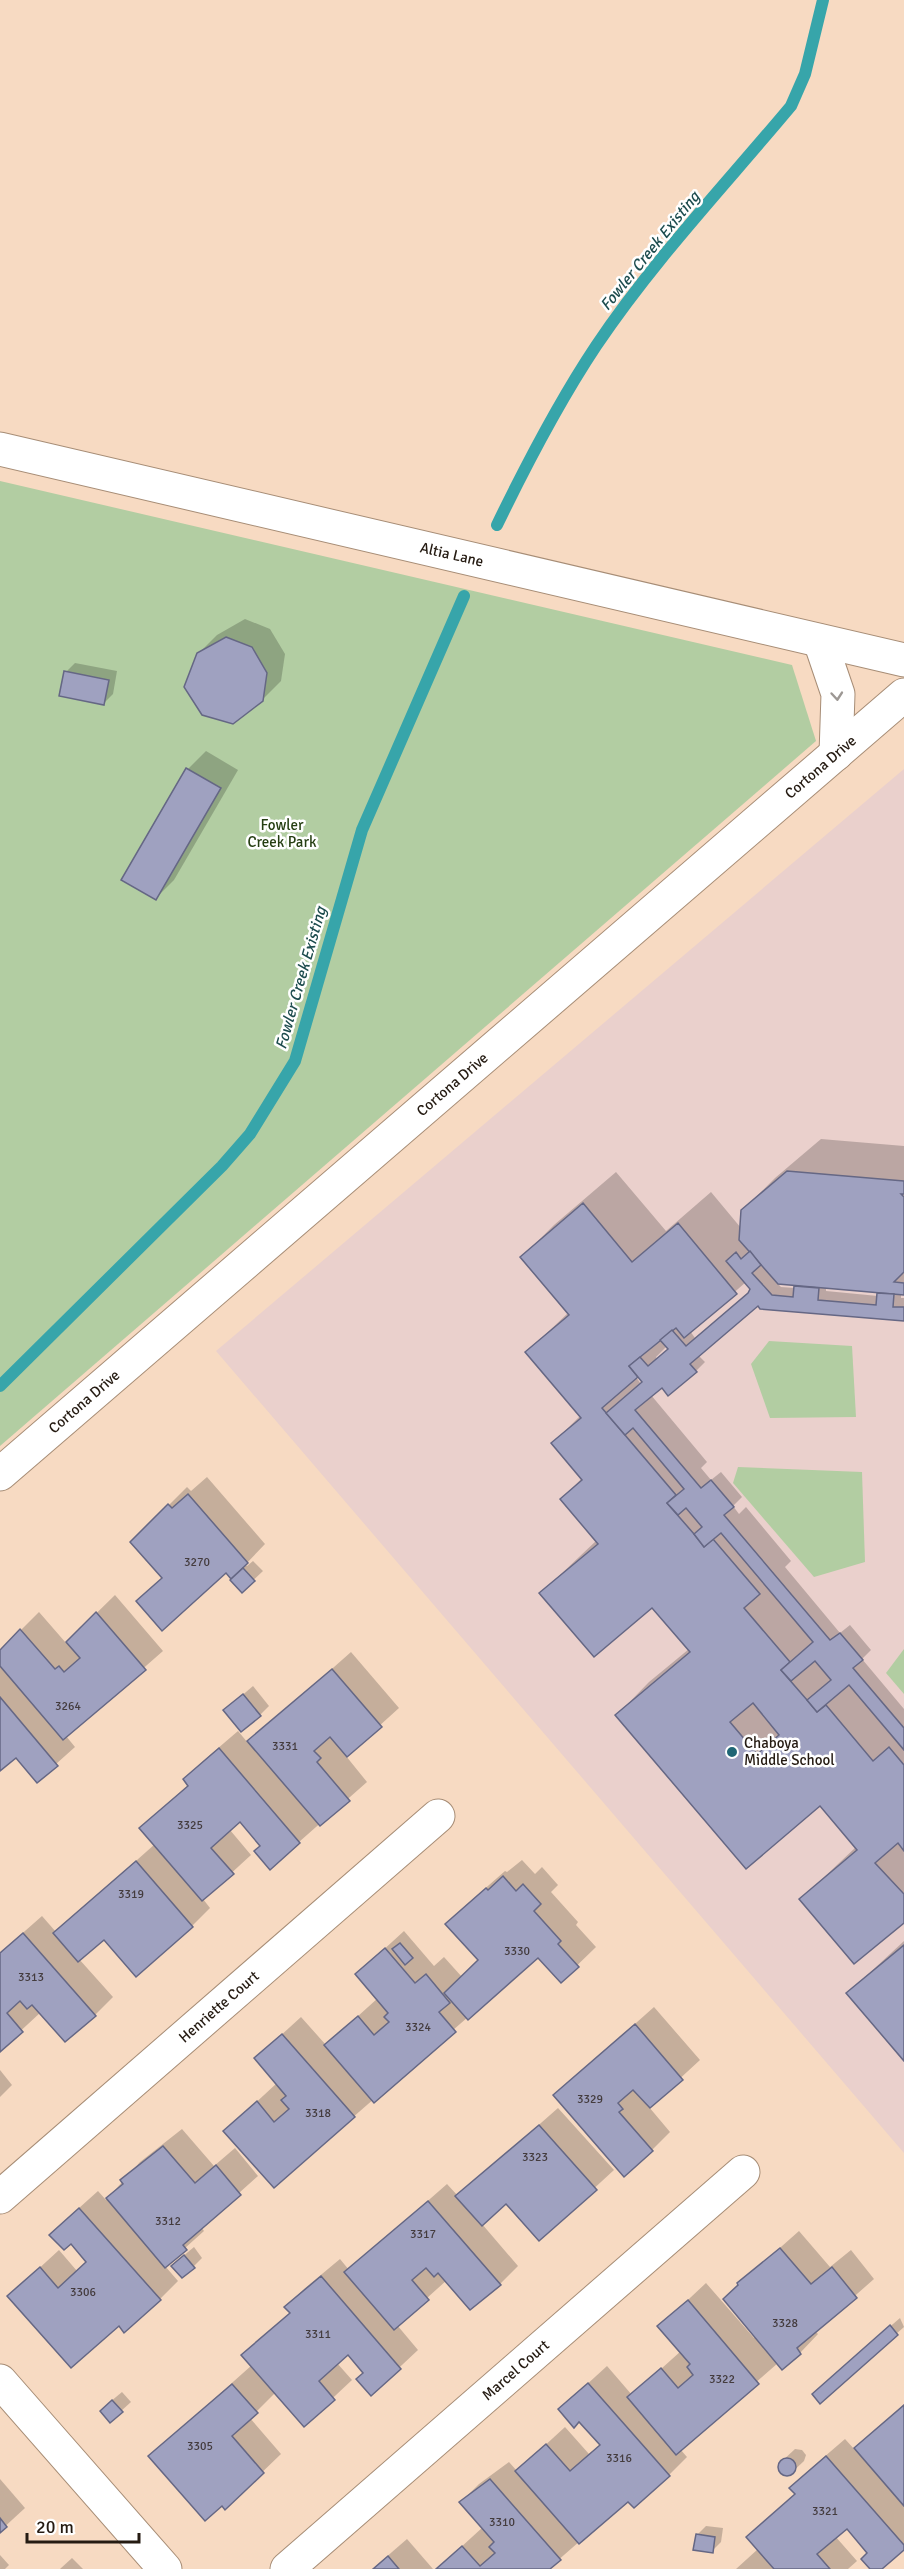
<svg xmlns="http://www.w3.org/2000/svg" width="904" height="2569" font-family="Signika,sans-serif">
	<style>
		.education { fill: #ead0cc }
		.green { fill: #b2cda2 }
		.shadow { fill: #0003; fill-rule: evenodd }
		.lines { fill: none; stroke-linecap: round; stroke-linejoin: round }
		.stream { stroke: #37a5aa; stroke-width: 12 }
		.building { fill: #9fa1c0; stroke: #656784; stroke-width: 1.5; fill-rule: evenodd }
		.minor-casing { stroke: #a78d76; stroke-width: 35 }
		.tertiary-casing { stroke: #a78d76; stroke-width: 35 }
		.minor { stroke: #fff; stroke-width: 33 }
		.tertiary { stroke: #fff; stroke-width: 33 }
		.oneway { stroke: #9d9894 }
		.poi-dot { fill: #1f6675; stroke: #fff; stroke-width: 2 }
		.labels { text-anchor: middle; dominant-baseline: central; stroke-width: 5; stroke-linejoin: round; paint-order: stroke }
		.number-label { font-size: 12px; fill: #443c3e }
		.street-label { font-size: 15px; fill: #251b12; stroke: #fff }
		.park-label { font-size: 15px; fill: #253e12; stroke: #fff }
		.poi-label { font-size: 15px; fill: #251b12; stroke: #fff; text-anchor: start }
		.water-label { font-size: 16px; font-style: italic; fill: #1d4c4e; stroke: #fff }
	</style>
	<rect width="100%" height="100%" fill="#f7dac2"/>
	<path class="education" d="M904 769V2153L216 1351Z"/>
	<g class="green">
		<path d="M0 481 792 665 816 741 0 1446Z"/>
		<path d="M769 1341 852 1346 856 1417 770 1418 751 1364Z"/>
		<path d="M738 1467 862 1472 865 1562 814 1577 733 1483Z"/>
		<path d="M904 1649V1694L886 1673Z"/>
	</g>
	<g class="shadow">
		<path d="M245 619 270 629 285 654 281 681 262 700 198 654 217 635Z"/>
		<path d="M75 663 117 671 113 694 104 703 66 672Z"/>
		<path d="M206 751 238 770 174 880 156 898 123 879 188 769Z"/>
		<path d="M821 1139 904 1146V1294H901V1298H904V1319L758 1304 698 1355 705 1362 696 1371 662 1386 651 1395 707 1462 701 1468 711 1480 721 1472 742 1497 733 1506 739 1514 746 1507 791 1561 785 1567 840 1633 850 1625 871 1650 862 1659 904 1709V1921L801 1899 856 1847 820 1804 617 1715 649 1682 689 1649 652 1606 541 1593 597 1540 562 1499 582 1478 553 1443 581 1415 527 1352 569 1312 522 1257 554 1225 616 1172 666 1231 711 1192 741 1228 742 1211 775 1178ZM746 1282 752 1289 750 1291 695 1338 690 1331ZM777 1283 798 1285 795 1288 781 1287ZM826 1287 878 1292V1296L826 1291ZM667 1346 669 1349 657 1359 656 1357ZM638 1375 644 1381 641 1384 636 1377Z"/>
		<path d="M207 1477 265 1544 245 1565 247 1566 253 1561 263 1571 242 1591 239 1570 163 1577 132 1542 187 1487 191 1491Z"/>
		<path d="M115 1595 163 1651 66 1736 75 1747 37 1781 16 1756 0 1769V1651L39 1612 66 1643Z"/>
		<path d="M351 1652 399 1708 346 1756 367 1782 299 1842 262 1845 240 1820 230 1830 251 1855 203 1899 210 1908 192 1926 136 1975 104 1938 79 1959 113 1997 95 2015 41 2012 0 2050V1953L42 1916 56 1932 155 1844 141 1828 189 1784 185 1779 203 1761 238 1731 248 1743Z"/>
		<path d="M253 1686 269 1706 260 1715 225 1710Z"/>
		<path d="M522 1860 535 1874 542 1867 558 1885 551 1892 578 1922 576 1925 596 1947 561 1981 538 1956 274 2186 225 2131 277 2083 256 2058 301 2017 326 2045 378 1998 357 1974 404 1931 434 1966 444 1957 462 1977 480 1960 465 1906 505 1871 507 1872Z"/>
		<path d="M904 1941V2059L848 1993Z"/>
		<path d="M654 2007 700 2060 649 2107 670 2132 652 2150 555 2095Z"/>
		<path d="M0 2070 12 2085 0 2097Z"/>
		<path d="M558 2108 614 2170 539 2239 506 2202 482 2224 518 2266 500 2284 447 2280 397 2325 418 2350 371 2394 365 2373 348 2353 337 2363 352 2380 304 2425 276 2392 250 2418 281 2454 225 2508 150 2456 252 2365 244 2355 291 2312 286 2307 304 2289 340 2259 349 2270 447 2184 458 2196Z"/>
		<path d="M182 2129 214 2166 235 2148 258 2176 201 2227 204 2231 165 2266 178 2281 160 2299 125 2331 119 2324 9 2296 59 2250 77 2271 87 2261 69 2217 98 2191 106 2200 140 2162Z"/>
		<path d="M799 2231 830 2267 851 2250 874 2279 815 2331 818 2334 800 2353 778 2363 680 2449 687 2457 669 2475 628 2499 548 2569H437L483 2527 461 2502 479 2484 509 2462 517 2471 565 2427 589 2454 601 2444 580 2420 560 2409 607 2366 632 2395 681 2351 660 2326 706 2283 754 2338 756 2336 739 2284Z"/>
		<path d="M194 2247 202 2258 194 2266 182 2257Z"/>
		<path d="M900 2318 904 2327 820 2401 822 2385Z"/>
		<path d="M122 2392 131 2402 110 2421V2402Z"/>
		<path d="M904 2404V2548L879 2569H872L869 2553 847 2527 835 2536 857 2561 848 2569H736L758 2549 748 2537 796 2493 791 2488 809 2470 845 2439 855 2450Z"/>
		<path d="M795 2449 802 2450 806 2455 804 2461 789 2475 783 2474 780 2463Z"/>
		<path d="M0 2479 25 2508 0 2531Z"/>
		<path d="M706 2526 723 2528 721 2542 712 2551 697 2535Z"/>
		<path d="M407 2539 433 2569H373L377 2565Z"/>
		<path d="M0 2555 9 2565 5 2569H0Z"/>
		<path d="M72 2558 83 2569H60Z"/>
	</g>
	<g class="lines">
		<g class="stream">
			<path d="M497 525C527 463 558 403 596 346 653 261 725 185 791 106L805 74 823 0"/>
			<path d="M0 1386 222 1166 250 1134 295 1061 362 830 464 596"/>
		</g>
	</g>
	<g class="building">
		<path d="M226 637 252 647 267 673 263 701 233 724 202 715 184 687 197 653Z"/>
		<path d="M64 671 109 680 104 705 59 696Z"/>
		<path d="M186 768 221 788 156 900 121 880Z"/>
		<path d="M787 1171 904 1181V1194H901L904 1197V1272L894 1282 904 1283V1295L778 1284 739 1240 741 1210Z"/>
		<path d="M583 1203 632 1262 678 1223 737 1294 684 1338 676 1328 629 1366 638 1377 602 1408 676 1495 667 1503 694 1534 704 1547 713 1539 760 1594 744 1608 790 1662 781 1670 807 1700 817 1712 826 1705 873 1761 889 1747 904 1765V1851L898 1843 875 1863 904 1894V1923L854 1964 799 1899 857 1850 820 1806 746 1869 615 1715 690 1652 652 1608 594 1657 539 1593 598 1544 560 1499 582 1480 551 1443 581 1418 525 1352 569 1315 520 1257ZM753 1703 779 1735 757 1754 730 1722Z"/>
		<path d="M750 1251 761 1265 752 1273 772 1295 793 1297 794 1286 819 1288 818 1300 876 1305 877 1293 894 1294 893 1307H904V1321L760 1309 758 1306 690 1364 697 1372 668 1396 662 1388 635 1410 701 1488 711 1480 734 1507 724 1515 830 1640 840 1633 863 1660 853 1668 904 1728V1750L849 1685 817 1712 807 1700 831 1680 815 1661 791 1681 781 1670 813 1642 721 1533 704 1547 694 1534 702 1527 686 1508 678 1515 667 1503 684 1489 633 1428 625 1435 606 1413 642 1382 629 1366 640 1357 648 1366 668 1349 660 1340 672 1330 686 1346 748 1293 750 1289 726 1261 736 1252 741 1259Z"/>
		<path d="M188 1494 248 1563 231 1579 226 1573 162 1631 136 1601 162 1578 130 1542 168 1504 172 1508Z"/>
		<path d="M243 1568 255 1581 242 1593 230 1580Z"/>
		<path d="M96 1612 146 1670 63 1740 0 1666V1650L20 1629 55 1669 59 1666 64 1672 80 1658 66 1642Z"/>
		<path d="M332 1669 382 1727 347 1757 330 1737 314 1751 321 1758 317 1762 350 1801 320 1826 247 1741Z"/>
		<path d="M243 1694 261 1716 241 1732 223 1710Z"/>
		<path d="M0 1697 58 1766 37 1783 16 1758 0 1771Z"/>
		<path d="M219 1748 300 1843 270 1870 254 1851 260 1846 240 1822 211 1848 234 1874 202 1901 139 1828 188 1786 183 1779Z"/>
		<path d="M136 1861 193 1927 136 1977 104 1940 78 1962 53 1933Z"/>
		<path d="M503 1876 516 1891 523 1884 541 1904 534 1911 561 1941 558 1944 579 1967 561 1983 538 1958 468 2020 444 1993 478 1960 445 1924 486 1888 488 1890Z"/>
		<path d="M23 1933 96 2016 65 2042 32 2005 27 2009 20 2001 7 2013 23 2032 0 2052V1953Z"/>
		<path d="M400 1943 413 1958 405 1965 392 1949Z"/>
		<path d="M904 1945V2061L846 1993Z"/>
		<path d="M385 1948 415 1983 426 1974 450 2003 439 2012 456 2032 374 2103 324 2045 358 2016 374 2035 389 2022 384 2017 388 2013 355 1974Z"/>
		<path d="M635 2024 683 2080 650 2108 633 2090 618 2103 623 2109 619 2112 653 2151 624 2177 553 2095Z"/>
		<path d="M282 2034 355 2117 274 2188 223 2131 257 2101 274 2122 289 2109 281 2100 286 2096 254 2058Z"/>
		<path d="M539 2125 597 2190 539 2241 506 2204 482 2226 455 2196Z"/>
		<path d="M163 2146 195 2183 216 2165 241 2195 183 2245 187 2250 165 2268 106 2198 123 2184 120 2180Z"/>
		<path d="M428 2201 501 2285 470 2310 438 2273 434 2277 426 2268 412 2280 429 2300 394 2330 344 2272Z"/>
		<path d="M79 2208 161 2300 124 2333 119 2326 71 2368 7 2296 40 2267 58 2288 86 2262 71 2244 64 2250 49 2235Z"/>
		<path d="M780 2248 811 2284 832 2267 857 2298 797 2348 801 2354 782 2370 723 2299 738 2285 737 2283Z"/>
		<path d="M184 2255 195 2268 182 2278 171 2266Z"/>
		<path d="M321 2276 401 2369 371 2396 356 2379 363 2373 348 2355 319 2381 335 2400 304 2427 241 2355 290 2313 284 2307Z"/>
		<path d="M688 2300 759 2384 676 2455 627 2397 661 2368 678 2388 693 2375 687 2367 690 2364 657 2326Z"/>
		<path d="M890 2325 898 2335 820 2404 812 2394Z"/>
		<path d="M588 2383 670 2476 634 2508 628 2502 579 2544 515 2471 546 2444 570 2471 600 2445 579 2422 574 2428 558 2409Z"/>
		<path d="M232 2384 258 2413 232 2436 264 2473 225 2510 222 2506 205 2521 148 2456Z"/>
		<path d="M112 2400 123 2412 110 2423 100 2411Z"/>
		<path d="M904 2405V2506L854 2448Z"/>
		<path d="M826 2456 904 2545V2550L882 2569H870L861 2559 867 2553 847 2529 817 2554 830 2569H774L746 2537 795 2494 789 2488Z"/>
		<circle cx="787" cy="2467" r="9"/>
		<path d="M490 2479 561 2560 550 2569H436L462 2546 480 2566 495 2553 489 2547 494 2542 459 2502Z"/>
		<path d="M0 2518 7 2527 0 2533Z"/>
		<path d="M696 2534 715 2537 713 2553 693 2550Z"/>
		<path d="M388 2556 399 2569H373Z"/>
	</g>
	<g class="lines">
		<g class="minor-casing">
			<g id="minor">
				<path id="s1" d="M0 1474 904 695"/>
				<path id="s2" d="M0 2197 438 1816"/>
				<path d="M0 2381 165 2569"/>
				<path id="s3" d="M287 2569 743 2172"/>
			</g>
		</g>
		<g class="tertiary-casing">
			<g id="tertiary">
				<path id="s4" d="M0 449 904 660"/>
				<path d="M820 641 838 694 836 754"/>
			</g>
		</g>
		<use href="#minor" class="minor"/>
		<use href="#tertiary" class="tertiary"/>
	</g>
	<defs><path id="oneway-chevron" d="M-2-3.5L2.5 0L-2 3.5" fill="none" stroke-width="1.6" stroke-linecap="round" stroke-linejoin="round" transform="scale(1.5)"/></defs>
	<use class="oneway" href="#oneway-chevron" transform="translate(837 696) rotate(85)"/>
	<circle class="poi-dot" cx="732" cy="1752" r="6"/>
	<g class="labels">
		<g class="number-label">
			<text x="197" y="1562">3270</text>
			<text x="68" y="1706">3264</text>
			<text x="285" y="1746">3331</text>
			<text x="190" y="1825">3325</text>
			<text x="131" y="1894">3319</text>
			<text x="517" y="1951">3330</text>
			<text x="31" y="1977">3313</text>
			<text x="418" y="2027">3324</text>
			<text x="590" y="2099">3329</text>
			<text x="318" y="2113">3318</text>
			<text x="535" y="2157">3323</text>
			<text x="168" y="2221">3312</text>
			<text x="423" y="2234">3317</text>
			<text x="83" y="2292">3306</text>
			<text x="785" y="2323">3328</text>
			<text x="318" y="2334">3311</text>
			<text x="722" y="2379">3322</text>
			<text x="200" y="2446">3305</text>
			<text x="619" y="2458">3316</text>
			<text x="825" y="2511">3321</text>
			<text x="502" y="2522">3310</text>
		</g>
		<g class="street-label">
			<text stroke="none"><textPath href="#s4" startOffset="464">Altia Lane</textPath></text>
			<text stroke="none"><textPath href="#s1" startOffset="1083">Cortona Drive</textPath></text>
			<text stroke="none"><textPath href="#s1" startOffset="597">Cortona Drive</textPath></text>
			<text stroke="none"><textPath href="#s1" startOffset="111">Cortona Drive</textPath></text>
			<text stroke="none"><textPath href="#s2" startOffset="290">Henriette Court</textPath></text>
			<text stroke="none"><textPath href="#s3" startOffset="303">Marcel Court</textPath></text>
		</g>
		<g class="park-label">
			<text x="282" y="825">Fowler<tspan x="282" dy="17">Creek Park</tspan></text>
		</g>
		<g class="poi-label">
			<text x="744" y="1743">Chaboya<tspan x="744" dy="17">Middle School</tspan></text>
		</g>
		<g class="water-label">
			<text transform="translate(650 251) rotate(-51)">Fowler Creek Existing</text>
			<text transform="translate(301 978) rotate(-74)">Fowler Creek Existing</text>
		</g>
	</g>
	<path d="M27 2533v9h112v-9" fill="none" stroke="#251b12" stroke-width="3"/>
	<text x="36" y="2533" font-size="18" fill="#251b12" stroke="#ffffff" stroke-width="4.5" paint-order="stroke">20 m</text>
</svg>
